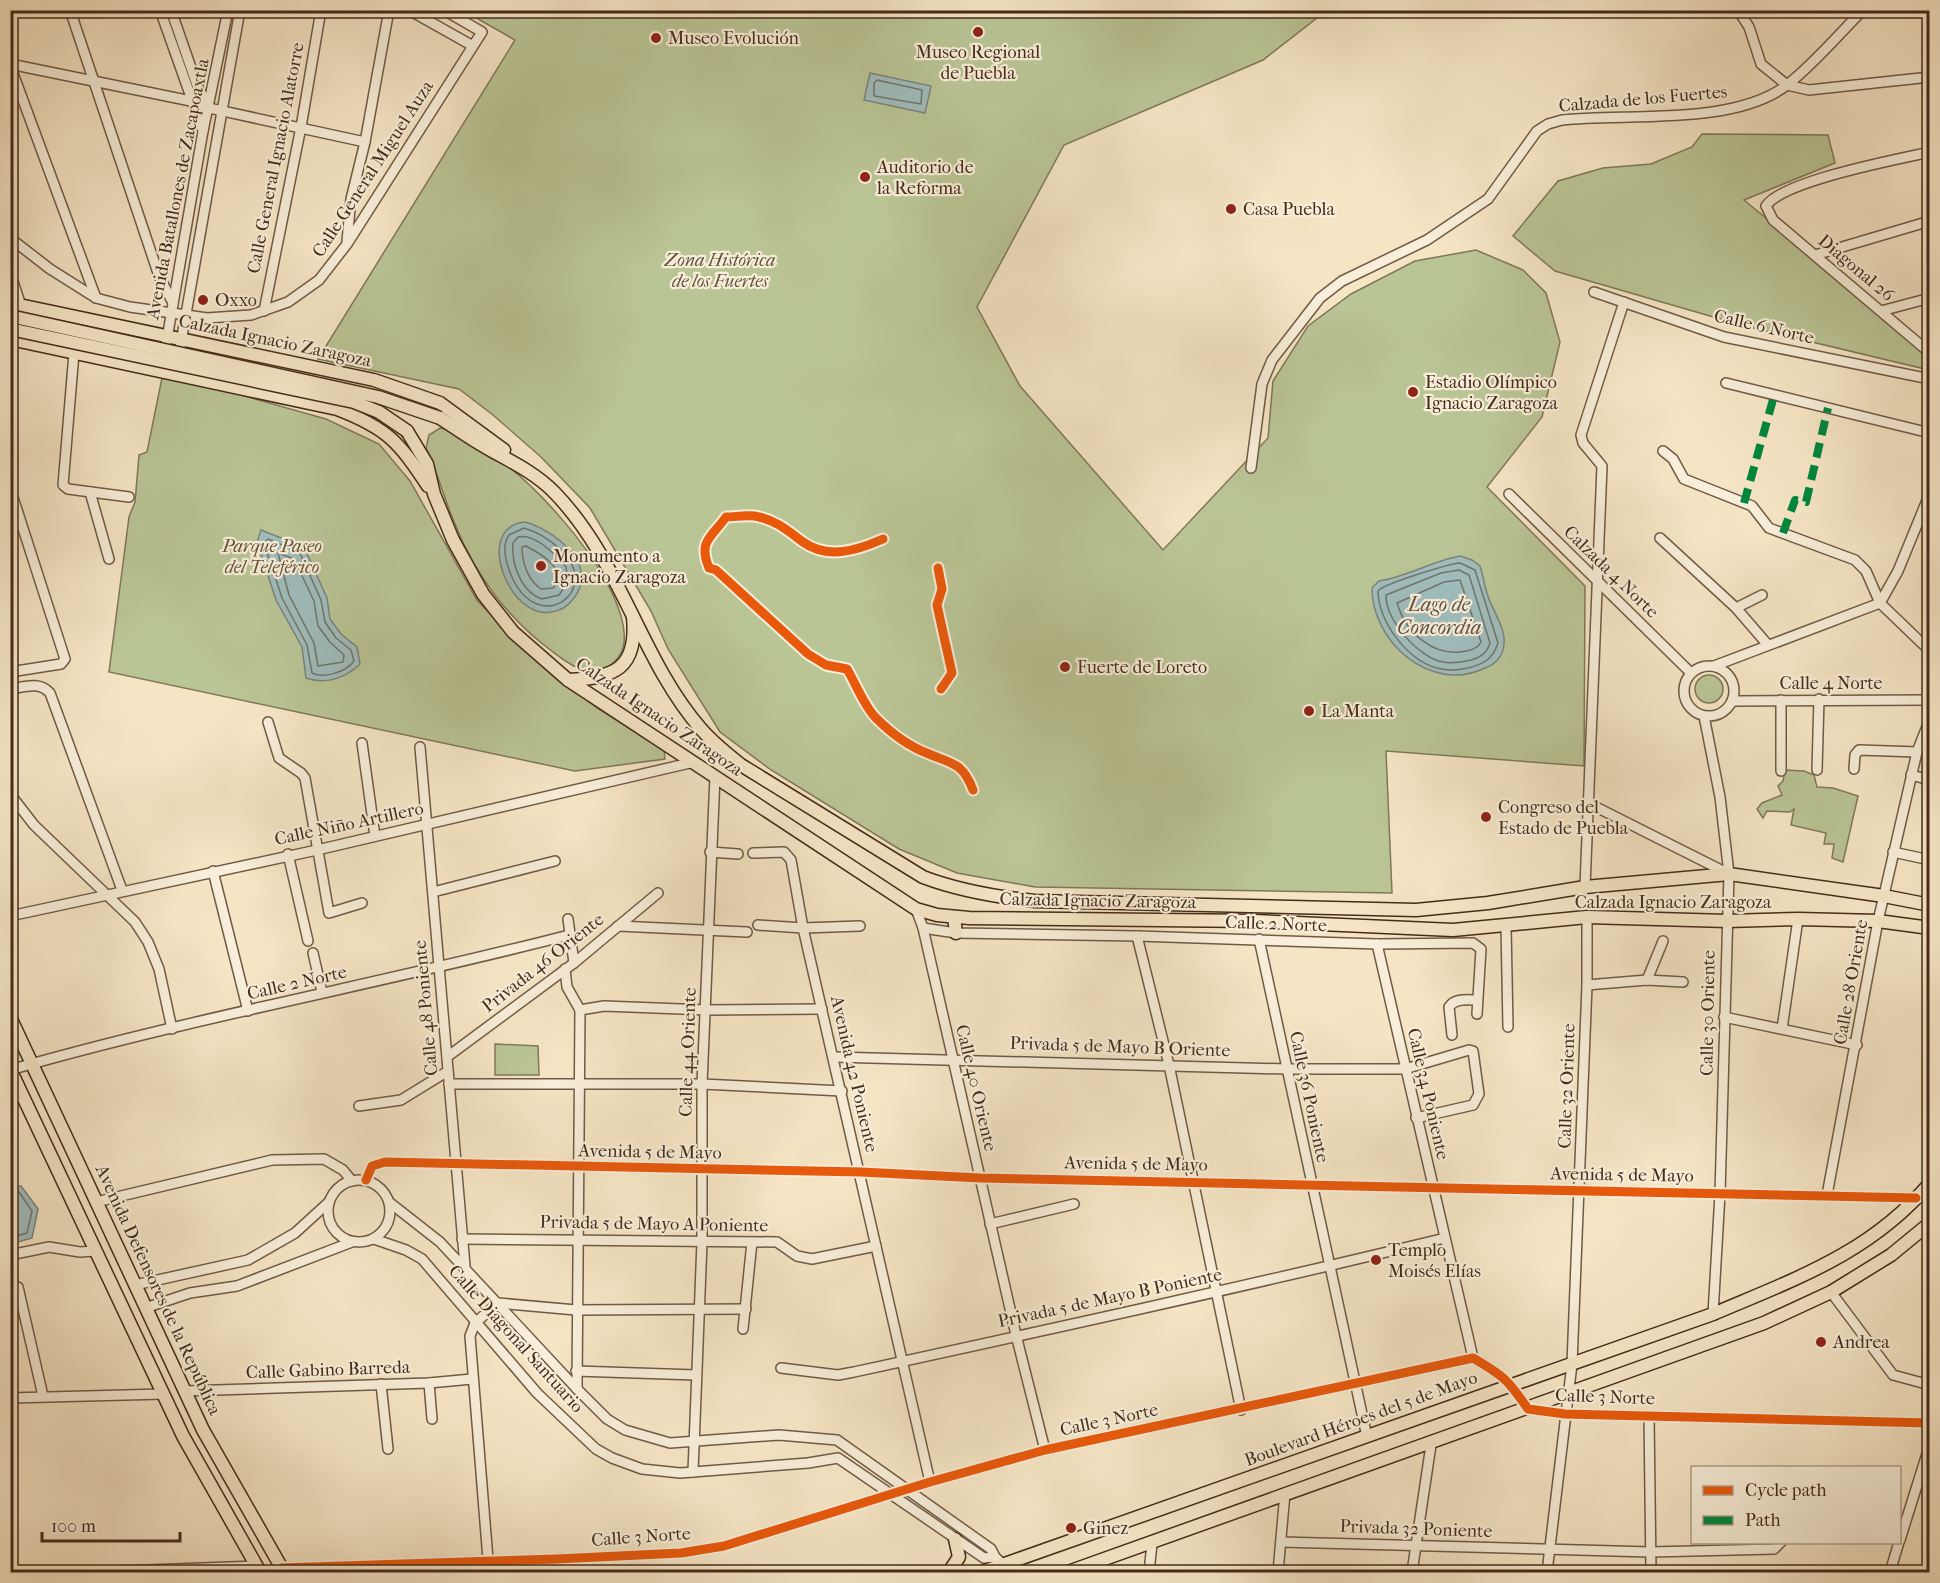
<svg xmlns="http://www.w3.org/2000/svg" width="1940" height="1583" font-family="'IM FELL French Canon',serif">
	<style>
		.green { fill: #bac596; stroke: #807858; stroke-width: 1.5 }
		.water { fill: #9fbdbd; stroke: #7b837c; stroke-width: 1.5 }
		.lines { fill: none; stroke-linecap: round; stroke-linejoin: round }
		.shore { stroke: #72746c; stroke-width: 1.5 }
		.minor-casing { stroke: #715a45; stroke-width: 12 }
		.major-casing { stroke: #452b1a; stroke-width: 15 }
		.minor { stroke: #f8eed9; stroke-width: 9 }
		.major { stroke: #f5e5c5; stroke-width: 12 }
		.major-bridge-casing { stroke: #452b1a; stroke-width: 15; stroke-linecap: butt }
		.major-bridge { stroke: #f5e5c5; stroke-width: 12 }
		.quiet { stroke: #00873e; stroke-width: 8; stroke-dasharray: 15 8; stroke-linecap: butt }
		.cycleway-casing { stroke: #f8eed9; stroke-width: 13 }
		.cycleway { stroke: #e8590c; stroke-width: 9 }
		.poi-dot { fill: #8f2418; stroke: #f8eed9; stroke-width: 2 }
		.labels { text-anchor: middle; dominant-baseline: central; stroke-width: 4.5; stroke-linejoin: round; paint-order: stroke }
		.poi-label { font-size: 18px; fill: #452b1a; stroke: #f8eed9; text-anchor: start }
		.street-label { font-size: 18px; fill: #452b1a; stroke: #f8eed9 }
		.park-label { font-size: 18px; font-style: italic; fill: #625239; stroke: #f8eed9 }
		.water-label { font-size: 20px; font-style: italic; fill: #5c5043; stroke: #f8eed9 }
	</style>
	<rect width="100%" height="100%" fill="#f5e5c5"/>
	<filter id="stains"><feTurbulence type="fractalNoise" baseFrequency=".00333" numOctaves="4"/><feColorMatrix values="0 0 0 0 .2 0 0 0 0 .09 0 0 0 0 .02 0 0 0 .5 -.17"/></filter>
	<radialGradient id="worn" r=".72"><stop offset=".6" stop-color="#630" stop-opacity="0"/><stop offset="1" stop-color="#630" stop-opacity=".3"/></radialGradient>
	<g class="green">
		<path d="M464 11H1326L1263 60 1064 145 977 307 1020 386 1163 550 1268 438 1273 381 1308 326 1351 294 1415 261 1476 250 1523 270 1546 293 1560 342 1542 417 1487 487 1585 586 1584 766 1386 751 1392 893 1035 887 957 873 899 849 771 770 720 732 668 649 651 611 590 508 541 457 493 415 459 389 318 359 515 40Z"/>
		<path d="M1702 134 1828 135 1835 163 1744 200 1879 311 1929 358V370L1741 325 1555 271 1513 236 1558 181 1603 168 1651 164 1692 147Z"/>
		<path d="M163 373 326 419 379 444 410 481 477 600 525 651 597 708 664 750 665 759 575 771 109 672 129 517 135 502 139 455 147 452Z"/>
		<path d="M440 428C503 439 631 577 624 643 622 657 611 668 598 670 580 673 566 662 553 652 509 620 475 575 455 524 444 499 438 473 426 448L429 435Z"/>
		<circle cx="1709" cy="689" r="14"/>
		<path d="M1785 770 1804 771 1814 775 1817 787 1833 788 1858 796 1843 862 1832 858 1834 844H1824L1826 833 1791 825 1794 809 1790 812 1767 811 1763 818 1757 809 1762 803 1782 795 1778 786 1783 781Z"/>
		<path d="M495 1044 538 1046 539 1075H495Z"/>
	</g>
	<g class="water">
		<path d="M870 73 931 86 925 113 864 100Z"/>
		<path d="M525 522C554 530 600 565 574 598 569 605 561 611 551 612 509 620 473 527 525 522Z"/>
		<path d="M261 530 304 547 327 598 330 619 341 634 357 647 360 664C346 678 325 685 306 678L302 647 276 600 257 542Z"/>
		<path d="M1460 556 1472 560 1480 566C1483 575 1484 584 1487 593 1491 609 1506 627 1504 644 1503 656 1496 664 1485 668 1432 694 1372 643 1372 588L1379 581C1407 577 1432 561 1460 556Z"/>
		<path d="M11 1186H21L38 1209 32 1238 11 1244Z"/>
	</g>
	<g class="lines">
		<g class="shore">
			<path d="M877 80 922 90 921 104 874 96V83Z"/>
			<path d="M524 528C538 532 550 540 560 549 605 590 538 639 511 575 506 562 501 546 509 535Z"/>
			<path d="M518 537C535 533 556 555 566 567L568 582 559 595 542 599C521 592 511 563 513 543Z"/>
			<path d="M268 539 300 553 321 600 325 622 336 638 351 650 354 661C346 672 324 679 312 673L307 645 282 598 264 543Z"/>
			<path d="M526 546C539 553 559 564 559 580L553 588 541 589C528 580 522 563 522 547Z"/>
			<path d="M278 553 294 559 314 601 318 626 330 642 344 655 343 662 318 666 314 643 289 595Z"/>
			<path d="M1460 563 1475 570 1498 643C1493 659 1484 664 1468 668 1459 670 1450 671 1441 669 1409 663 1378 622 1378 591 1383 584 1448 564 1460 563Z"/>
			<path d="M1459 570 1469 575 1490 643C1487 653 1481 657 1471 660 1462 662 1452 664 1443 662 1419 658 1385 620 1386 595L1441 573Z"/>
			<path d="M1460 580 1481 642C1478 648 1473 650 1466 651 1434 658 1406 633 1397 603L1444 582Z"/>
			<path d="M10 1191 19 1192 32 1211 27 1233 10 1238"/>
		</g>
		<g class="minor-casing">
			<g id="minor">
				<path d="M70 10 159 276 173 303"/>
				<path d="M160 10 203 131"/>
				<path d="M171 10 197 85 209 108"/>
				<path d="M409 10 473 46"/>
				<path d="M1738 10 1749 27 1761 64 1787 85 1809 90 1930 77"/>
				<path d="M1926 10 1930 25"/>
				<path d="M10 64 191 101 209 108 365 142"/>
				<path d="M10 65 96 298"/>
				<path d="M1930 152C1898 159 1782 181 1766 206L1773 220 1930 353"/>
				<path d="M10 238 50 269 96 298 130 307 207 318 251 315 288 302 319 280 347 244 482 32 444 10"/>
				<path d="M347 241 351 199 365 142 389 10"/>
				<path d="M1815 255 1930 221"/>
				<path d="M10 272 21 306"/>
				<path d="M1594 292 1724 337 1930 379"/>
				<path d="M264 311 301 127 321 10"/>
				<path d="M1881 311 1930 298"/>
				<path d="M74 353 63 485 68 489 129 497"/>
				<path d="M164 356 203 131 228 10"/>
				<path d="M178 359 240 10"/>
				<path d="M1726 383 1930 433"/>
				<path d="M1663 451 1673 459 1684 479 1752 506 1769 528 1855 560 1866 571 1880 603 1930 651"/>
				<path d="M1251 468 1262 384 1272 360 1320 298 1342 281 1427 240 1488 199 1537 131 1548 124 1562 120C1627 113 1734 126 1787 85 1814 64 1838 35 1863 10"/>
				<path d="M10 488 65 659 61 664 10 672"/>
				<path d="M90 492 109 559"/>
				<path d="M1509 494 1691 673"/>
				<path d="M1660 538 1736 608 1768 645"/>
				<path d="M1736 608 1762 595"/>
				<circle cx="1709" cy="691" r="25"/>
				<path d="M1714 666 1880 603 1898 571 1930 493"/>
				<path d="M10 689C25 687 39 681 50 693L122 890"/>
				<path d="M1781 700V771"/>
				<path d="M1732 701 1930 700"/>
				<path d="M1704 716 1720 797 1729 874 1720 1194 1713 1314"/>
				<path d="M268 722 279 758 301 773 305 778 329 913 362 903"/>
				<path d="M362 743 375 836"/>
				<path d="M420 747 465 1266"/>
				<path d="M1854 769 1855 755 1859 750 1917 752"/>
				<path d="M1817 770 1819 699"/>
				<path d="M1911 775 1930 780"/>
				<path d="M10 794 34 825 135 922 148 942 159 969 172 1029"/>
				<path d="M1588 803 1729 874"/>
				<path d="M710 852 738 854"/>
				<path d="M1893 852 1930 860"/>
				<path d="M753 853 784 852 791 860 803 928 930 1482"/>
				<path d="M288 854 308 941"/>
				<path d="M213 871 248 1011"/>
				<path d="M1585 887 1602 466 1583 443 1581 435 1624 302"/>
				<path d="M433 892 555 861"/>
				<path d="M916 909 923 928 1016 1335 1045 1450"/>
				<path d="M10 916 317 850 694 762"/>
				<path d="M568 919 574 963"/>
				<path d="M758 925 803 928 860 926"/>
				<path d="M618 926 747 932"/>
				<path d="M1506 927 1508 1027"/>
				<path d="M923 928 956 933 1137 936 1377 944 1473 943 1481 949 1477 1014"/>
				<path d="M1137 936 1169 1065 1241 1410"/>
				<path d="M1259 939 1367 1437"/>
				<path d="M1377 944 1473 1358"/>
				<path d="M313 953 322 992"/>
				<path d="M565 969 567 987 580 1010"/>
				<path d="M1647 980 1663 941"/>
				<path d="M1587 985 1647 980 1683 982"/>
				<path d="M580 1010 604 1006 707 1010 822 1009"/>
				<path d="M1724 1017 1857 1045"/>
				<path d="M1782 1029 1798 919"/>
				<path d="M1452 1035 1449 1007C1455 998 1467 1000 1477 1000"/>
				<path d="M447 1057 574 963 658 893"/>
				<path d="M834 1057 1286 1069H1405L1469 1050 1473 1051 1479 1094 1473 1105 1416 1118"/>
				<path d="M10 1070C195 1017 384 983 569 935"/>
				<path d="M449 1084H702L842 1091"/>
				<path d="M359 1106 401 1100 448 1071"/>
				<circle cx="359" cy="1211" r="31"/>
				<path d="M366 1180 372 1166 385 1162 861 1172 980 1178 1916 1198"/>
				<path d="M1827 1195 1878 921 1917 752 1930 719"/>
				<path d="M96 1202 272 1160 324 1159 343 1170 352 1181"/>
				<path d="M389 1202 440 1242 577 1389 607 1419 625 1430 670 1443 779 1435 837 1440 991 1549 995 1557 1012 1572"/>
				<path d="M990 1224 1074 1204"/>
				<path d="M374 1239 406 1250 422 1259 537 1393 596 1449 612 1458 642 1469 680 1473 808 1463 838 1458 984 1558 995 1557"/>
				<path d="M462 1239 777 1242 797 1256 812 1259 876 1246"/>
				<path d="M10 1255 49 1247 80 1252 95 1251"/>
				<path d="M135 1285 248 1260 295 1233 329 1202"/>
				<path d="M18 1287 43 1396"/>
				<path d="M1831 1292 1893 1375 1930 1385"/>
				<path d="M145 1308 190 1293 237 1286 352 1242"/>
				<path d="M743 1329 752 1242"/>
				<path d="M781 1368 838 1375 854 1372C1051 1329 1248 1286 1445 1238"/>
				<path d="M576 1371 696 1375"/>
				<path d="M429 1383 432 1419"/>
				<path d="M381 1384 388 1449"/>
				<path d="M577 1389 580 1010"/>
				<path d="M185 1391 429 1383 472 1379"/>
				<path d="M10 1398 163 1394"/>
				<path d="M1649 1416 1651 1572"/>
				<path d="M693 1472 702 1242V1084L715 776"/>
				<path d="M1900 1540 1930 1444"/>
				<path d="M1281 1542 1651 1552 1774 1549 1781 1542"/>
				<path d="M281 1568 556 1559 681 1553 724 1546 930 1482 1045 1450 1473 1358C1504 1376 1508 1380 1528 1409L1565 1414 1930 1423"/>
				<path d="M93 1572 257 1566"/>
				<path d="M489 1572 470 1336 475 1323 498 1303 576 1310 746 1309"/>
				<path d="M1149 1572 1152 1544"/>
				<path d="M1278 1572 1285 1493"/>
				<path d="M1412 1572 1431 1445"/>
				<path d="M1547 1572 1572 1364 1587 985V917"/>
				<path d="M1890 1572 1899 1542"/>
			</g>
		</g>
		<g class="major-casing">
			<g id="major">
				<path d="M10 303 374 380 440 403 504 450"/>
				<path d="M10 339 337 409C387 428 399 442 428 486"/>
				<path d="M440 418C457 429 475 442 494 452 516 464 536 474 554 492 622 562 640 659 701 729 713 743 727 754 741 765L923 877C960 891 996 897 1035 901L1416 910 1488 903 1585 887 1729 874 1884 896 1930 905"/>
				<path d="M407 431 427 464 434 494 453 540 483 594 513 632 568 680 916 909 937 915 969 918 1255 921 1453 930 1587 917 1727 921 1798 919 1878 921 1930 928"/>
				<path d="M568 680C614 678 638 669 633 617"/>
				<path d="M954 917 956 933"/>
				<path d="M10 1017 203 1430 284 1572"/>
				<path d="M10 1069 183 1436 260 1572"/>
				<path d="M949 1572 959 1557 955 1539"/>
				<path d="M982 1572 1713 1314C1795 1279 1871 1253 1930 1183"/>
				<path d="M1068 1572 1764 1323 1831 1292 1891 1255 1930 1223"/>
			</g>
		</g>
		<use href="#minor" class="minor"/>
		<use href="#major" class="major"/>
		<g class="major-bridge-casing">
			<g id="major-bridge">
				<path d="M10 316 378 397 440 418"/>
				<path d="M10 329 354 402 379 412 407 431"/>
			</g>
		</g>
		<use href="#major-bridge" class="major-bridge"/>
		<g class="quiet">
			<path d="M1744 503 1774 396"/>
			<path d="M1783 533 1795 500 1806 502 1828 408"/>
		</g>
		<g class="cycleway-casing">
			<g id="cycleway">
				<path d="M883 539C858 550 828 560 803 542 788 531 777 521 759 517 749 514 736 517 726 517 711 538 698 541 709 568L716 570 808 654 826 665 847 669C856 684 864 706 876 718 890 732 910 747 929 754 953 764 963 763 973 790"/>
				<path d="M938 568 942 589 937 605 952 673 941 689"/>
				<path d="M366 1180 372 1166 385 1162 861 1172 980 1178 1916 1198"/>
				<path d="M281 1568 556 1559 681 1553 724 1546 930 1482 1045 1450 1473 1358C1504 1376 1508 1380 1528 1409L1565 1414 1930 1423"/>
			</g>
		</g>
		<use href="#cycleway" class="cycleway"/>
	</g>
	<g class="poi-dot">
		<circle cx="978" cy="32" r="6"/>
		<circle cx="656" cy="38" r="6"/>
		<circle cx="865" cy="177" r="6"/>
		<circle cx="1231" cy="209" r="6"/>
		<circle cx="203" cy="300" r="6"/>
		<circle cx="1413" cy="392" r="6"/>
		<circle cx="541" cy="566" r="6"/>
		<circle cx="1065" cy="667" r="6"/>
		<circle cx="1309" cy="711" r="6"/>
		<circle cx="1486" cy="817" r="6"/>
		<circle cx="1376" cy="1260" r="6"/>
		<circle cx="1821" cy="1342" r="6"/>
		<circle cx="1071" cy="1528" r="6"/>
	</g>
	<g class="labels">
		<g class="poi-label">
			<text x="668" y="38">Museo Evolución</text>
			<text x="978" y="52" text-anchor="middle">Museo Regional<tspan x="978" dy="21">de Puebla</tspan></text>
			<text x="877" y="167">Auditorio de<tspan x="877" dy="21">la Reforma</tspan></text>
			<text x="1243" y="209">Casa Puebla</text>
			<text x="215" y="300">Oxxo</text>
			<text x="1425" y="382">Estadio Olímpico<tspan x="1425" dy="21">Ignacio Zaragoza</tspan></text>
			<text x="553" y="556">Monumento a<tspan x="553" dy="21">Ignacio Zaragoza</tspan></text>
			<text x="1077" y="667">Fuerte de Loreto</text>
			<text x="1321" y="711">La Manta</text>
			<text x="1498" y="807">Congreso del<tspan x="1498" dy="21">Estado de Puebla</tspan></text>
			<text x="1388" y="1250">Templo<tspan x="1388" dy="21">Moisés Elías</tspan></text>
			<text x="1833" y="1342">Andrea</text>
			<text x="1083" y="1528">Ginez</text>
		</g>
		<g class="street-label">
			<text transform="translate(1643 99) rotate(-5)">Calzada de los Fuertes</text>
			<text transform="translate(276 158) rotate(-79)">Calle General Ignacio Alatorre</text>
			<text transform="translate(373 169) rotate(-57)">Calle General Miguel Auza</text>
			<text transform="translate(178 189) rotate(-79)">Avenida Batallones de Zacapoaxtla</text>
			<text transform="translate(1856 268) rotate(40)">Diagonal 26</text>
			<text transform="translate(1764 327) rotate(13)">Calle 6 Norte</text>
			<text transform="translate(275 341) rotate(12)">Calzada Ignacio Zaragoza</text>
			<text transform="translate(1611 572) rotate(44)">Calzada 4 Norte</text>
			<text x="1831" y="683">Calle 4 Norte</text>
			<text transform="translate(659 717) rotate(34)">Calzada Ignacio Zaragoza</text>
			<text transform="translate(349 824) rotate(-12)">Calle Niño Artillero</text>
			<text transform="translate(1098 901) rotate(1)">Calzada Ignacio Zaragoza</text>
			<text x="1673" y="902">Calzada Ignacio Zaragoza</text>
			<text transform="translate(1276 924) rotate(2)">Calle 2 Norte</text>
			<text transform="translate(543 963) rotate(-38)">Privada 46 Oriente</text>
			<text transform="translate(1851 982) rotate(-80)">Calle 28 Oriente</text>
			<text transform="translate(297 983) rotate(-13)">Calle 2 Norte</text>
			<text transform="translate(426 1008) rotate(-95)">Calle 48 Poniente</text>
			<text transform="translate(1708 1013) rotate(-89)">Calle 30 Oriente</text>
			<text transform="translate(1120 1047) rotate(2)">Privada 5 de Mayo B Oriente</text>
			<text transform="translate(688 1052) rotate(-88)">Calle 44 Oriente</text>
			<text transform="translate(854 1074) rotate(77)">Avenida 42 Poniente</text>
			<text transform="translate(1567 1086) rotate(-88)">Calle 32 Oriente</text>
			<text transform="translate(976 1088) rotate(77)">Calle 40 Oriente</text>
			<text transform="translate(1428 1094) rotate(77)">Calle 34 Poniente</text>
			<text transform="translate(1309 1097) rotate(78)">Calle 36 Poniente</text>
			<text transform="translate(650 1152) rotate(1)">Avenida 5 de Mayo</text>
			<text transform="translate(1136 1164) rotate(1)">Avenida 5 de Mayo</text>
			<text transform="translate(1622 1175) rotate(1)">Avenida 5 de Mayo</text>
			<text transform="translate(654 1224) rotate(1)">Privada 5 de Mayo A Poniente</text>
			<text transform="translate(158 1290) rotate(65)">Avenida Defensores de la República</text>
			<text transform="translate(1110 1298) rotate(-12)">Privada 5 de Mayo B Poniente</text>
			<text transform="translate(516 1339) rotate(48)">Calle Diagonal Santuario</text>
			<text transform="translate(328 1370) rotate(-2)">Calle Gabino Barreda</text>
			<text transform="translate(1605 1397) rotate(2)">Calle 3 Norte</text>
			<text transform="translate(1361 1419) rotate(-20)">Boulevard Héroes del 5 de Mayo</text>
			<text transform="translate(1109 1420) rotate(-12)">Calle 3 Norte</text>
			<text transform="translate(1416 1529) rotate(2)">Privada 32 Poniente</text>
			<text transform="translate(641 1537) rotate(-4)">Calle 3 Norte</text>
		</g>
		<g class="park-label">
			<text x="720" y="260">Zona Histórica<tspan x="720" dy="21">de los Fuertes</tspan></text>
			<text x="272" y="546">Parque Paseo<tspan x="272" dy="21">del Teleférico</tspan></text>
		</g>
		<g class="water-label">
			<text x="1439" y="604">Lago de<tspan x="1439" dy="23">Concordia</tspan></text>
		</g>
	</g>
	<rect width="1940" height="1583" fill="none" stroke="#f5e5c5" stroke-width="36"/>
	<rect x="12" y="12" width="1916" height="1559" fill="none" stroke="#452b1a" stroke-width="3"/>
	<rect x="18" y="18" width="1904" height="1547" fill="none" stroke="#452b1a" stroke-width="1.5"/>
	<rect x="1691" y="1466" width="210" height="78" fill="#f8eed9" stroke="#b0a08d" stroke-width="1.5"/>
	<rect x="1703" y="1486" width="30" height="9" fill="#e8590c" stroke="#b0a08d" stroke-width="1.5"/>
	<text x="1745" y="1496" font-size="18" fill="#452b1a">Cycle path</text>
	<rect x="1703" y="1516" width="30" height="9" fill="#00873e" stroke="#b0a08d" stroke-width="1.5"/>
	<text x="1745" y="1526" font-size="18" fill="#452b1a">Path</text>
	<path d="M42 1532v9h138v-9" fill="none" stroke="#452b1a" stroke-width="3"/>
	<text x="51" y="1532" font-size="18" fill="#452b1a" stroke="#f8eed9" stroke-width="4.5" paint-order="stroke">100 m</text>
	<rect width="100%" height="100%" filter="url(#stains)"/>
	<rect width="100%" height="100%" fill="url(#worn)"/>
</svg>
